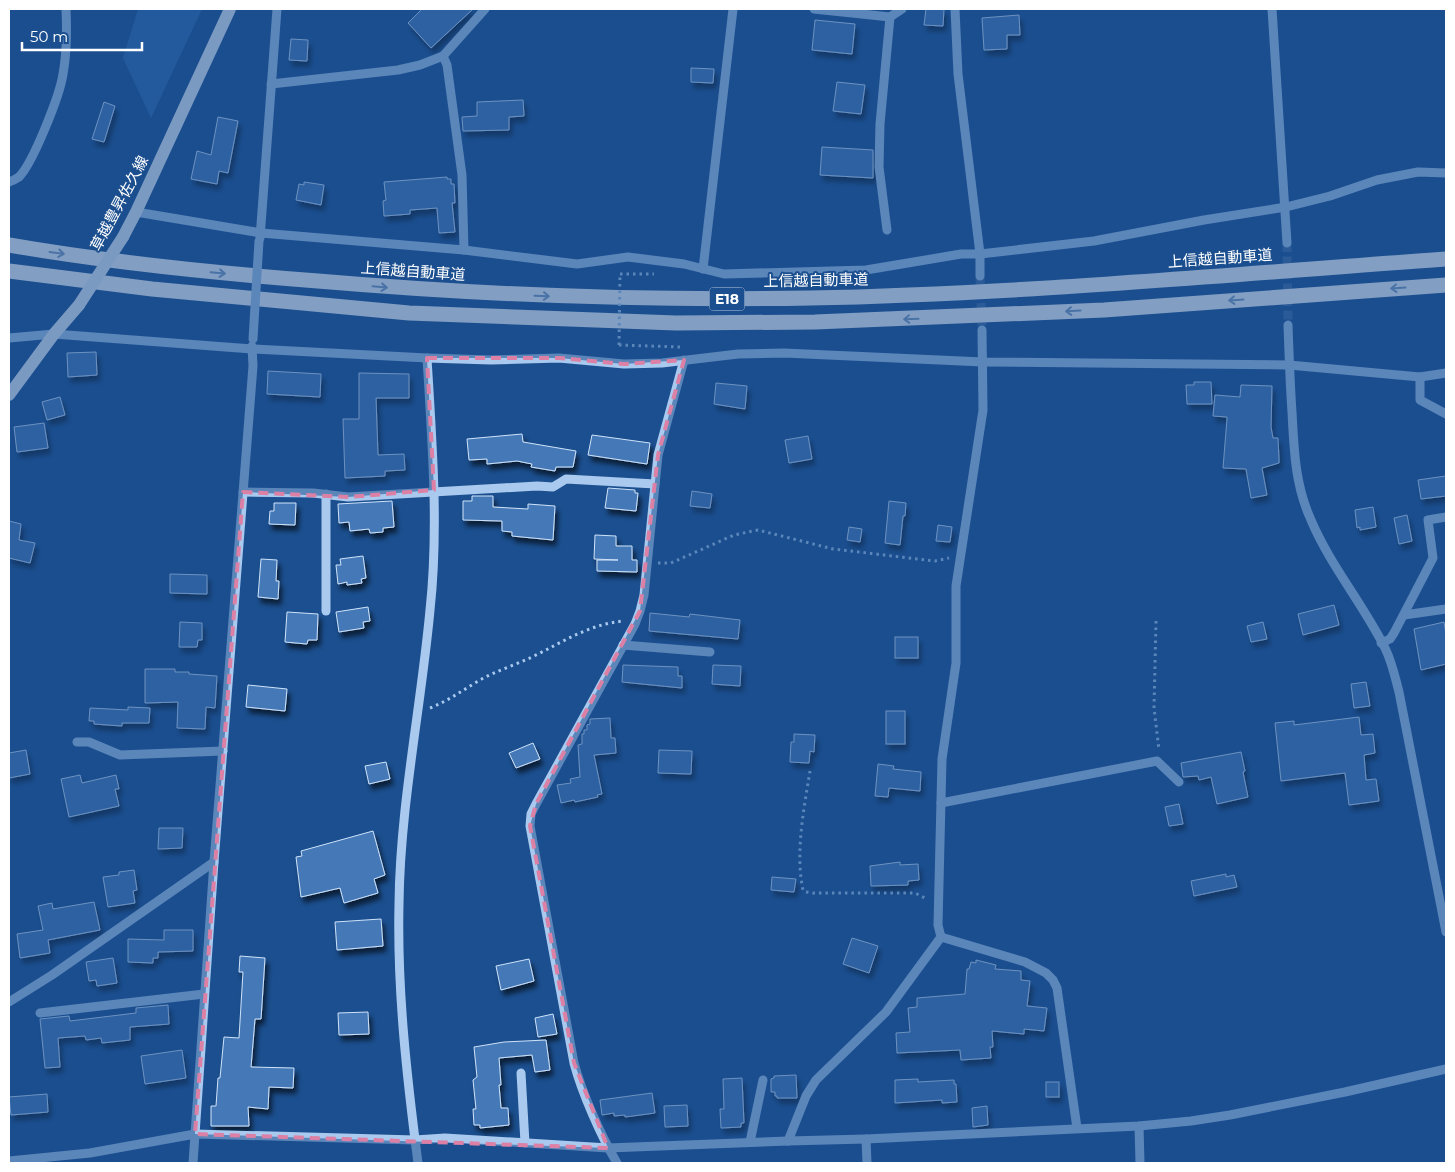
<svg xmlns="http://www.w3.org/2000/svg" width="1455" height="1172" font-family="Montserrat,'Noto Sans JP',sans-serif">
	<style>
		.green { fill: #2e69ad }
		.building { fill: #4478b7; stroke: #cfe3fa; filter: url(#shadow) }
		.lines { fill: none; stroke-linecap: round; stroke-linejoin: round }
		.minor-tunnel { stroke: #3d69a0; stroke-width: 9; stroke-dasharray: 9 4.5; stroke-linecap: butt }
		.path { stroke: #a9c9ee; stroke-width: 3; stroke-dasharray: 2.5 4; stroke-linecap: butt }
		.minor { stroke: #a9c9ee; stroke-width: 9 }
		.major { stroke: #f0f6ff; stroke-width: 12 }
		.highway { stroke: #fff; stroke-width: 15 }
		.path-bridge { stroke: #a9c9ee; stroke-width: 3; stroke-dasharray: 2.5 4; stroke-linecap: butt }
		.minor-bridge { stroke: #a9c9ee; stroke-width: 9 }
		.major-bridge { stroke: #f0f6ff; stroke-width: 12 }
		.oneway { stroke: #829ec1 }
		.marked { fill: none; stroke: #dd80a5; stroke-width: 4; stroke-dasharray: 10 6; stroke-linejoin: round }
		.labels { text-anchor: middle; dominant-baseline: central; stroke-width: 4; stroke-linejoin: round; paint-order: stroke }
		.shield { fill: #1b4f8f; stroke: #bbcadd; stroke-width: 1 }
		.shield-label { font-size: 14px; font-weight: bold; fill: #fff }
		.street-label { font-size: 15px; fill: #fff; stroke: #1b4f8f }
	</style>
	<defs>
		<filter id="shadow"><feDropShadow dx="3" dy="5.5" stdDeviation="2.5" flood-color="#0009"/></filter>
	</defs>
	<rect width="100%" height="100%" fill="#1b4f8f"/>
	<path class="green" d="M138 9H202L151 118 123 58Z"/>
	<g class="building">
		<path d="M422 9H473L431 48 408 23Z"/>
		<path d="M926 9H944L943 26 924 25Z"/>
		<path d="M1019 15 1020 35H1007V49L984 50 982 18Z"/>
		<path d="M815 20 855 24 852 54 812 50Z"/>
		<path d="M291 39 308 40 307 61 289 60Z"/>
		<path d="M691 68 714 69 713 83 691 82Z"/>
		<path d="M837 82 865 85 861 114 833 111Z"/>
		<path d="M523 100 524 116 509 117V130L463 131 462 117 477 116V102Z"/>
		<path d="M104 102 115 106 104 142 92 139Z"/>
		<path d="M218 117 238 121 228 173 219 171 217 184 191 179 197 151 211 155Z"/>
		<path d="M822 147 873 150V178L820 175Z"/>
		<path d="M447 177V179H451V184H454L455 203H452L455 232 439 233 437 208 410 210V214L384 216 383 201 386 200 384 182Z"/>
		<path d="M304 182 324 185 321 205 296 200 299 184 304 185Z"/>
		<path d="M96 352 97 375 68 377 67 353Z"/>
		<path d="M268 371 321 374 320 397 267 394Z"/>
		<path d="M359 373 409 374V398H376L378 455 404 454 405 470 385 471V476L345 478 343 419H359Z"/>
		<path d="M1194 382H1211L1212 404H1187L1186 385H1194Z"/>
		<path d="M716 383 747 386 745 409 714 404Z"/>
		<path d="M1241 385 1272 386 1271 427 1273 438H1278L1279 459V463L1262 468 1267 495 1251 498 1246 469 1223 468 1227 419V417L1213 416 1215 395 1240 397Z"/>
		<path d="M60 397 65 415 47 420 42 402Z"/>
		<path d="M44 423 48 448 17 452 14 427Z"/>
		<path d="M522 434 523 442 576 451 573 467H556L555 471 531 467 532 464 517 461 487 464V459L469 460 467 439Z"/>
		<path d="M592 435 650 443 647 464 588 455Z"/>
		<path d="M808 436 812 459 789 463 785 440Z"/>
		<path d="M1446 476V496L1421 499 1418 480Z"/>
		<path d="M608 488 635 490V493H638L636 511 605 508Z"/>
		<path d="M692 491 712 494 710 508 690 506Z"/>
		<path d="M472 496H493V507L528 509V504L555 506 553 540 512 536V532L502 531V521L463 520V501H472Z"/>
		<path d="M392 501 394 527 383 528V532L370 533 369 529 350 531 349 522 339 523 338 504Z"/>
		<path d="M889 501 906 503 905 516H903L900 545 885 543Z"/>
		<path d="M274 503H296L295 525 269 524 270 511H274Z"/>
		<path d="M1373 507 1376 527 1360 530V527L1357 528 1355 510Z"/>
		<path d="M1407 515 1412 541 1399 544 1394 518Z"/>
		<path d="M9 521 21 524 19 540 35 543 30 563 9 558Z"/>
		<path d="M938 525 952 527 950 542 936 541Z"/>
		<path d="M849 527 862 529 860 542 847 540Z"/>
		<path d="M595 535 616 536V546H632V560H637V572L597 571V560H618L594 559Z"/>
		<path d="M363 556 366 578 361 579 362 583 347 585V582L338 584 336 565H341L340 559Z"/>
		<path d="M261 559 277 560 276 581H279L278 599 258 597Z"/>
		<path d="M170 574 207 575V594L170 593Z"/>
		<path d="M1334 605 1339 625 1303 635 1298 614Z"/>
		<path d="M368 607 370 621 363 622 364 628 339 632 336 612Z"/>
		<path d="M287 612 318 614 317 640H308L307 644 285 642Z"/>
		<path d="M650 613 689 617 690 614 740 620 738 639 649 631Z"/>
		<path d="M180 622 202 623V640H198L197 647H179Z"/>
		<path d="M1263 622 1267 639 1251 642 1247 626Z"/>
		<path d="M1444 622 1446 634V664L1421 670 1414 629Z"/>
		<rect x="895" y="637" width="23" height="21"/>
		<path d="M623 665 678 667V676H682V688L622 682Z"/>
		<path d="M713 665 741 666 740 686 712 684Z"/>
		<path d="M145 669H175V672H189V674L217 676 215 708 206 707 205 729 177 728 178 702 145 703Z"/>
		<path d="M1366 682 1370 706 1354 708 1351 684Z"/>
		<path d="M248 685 287 689 285 711 246 707Z"/>
		<path d="M128 707 150 708 149 723H122V726L94 724V721H89L90 708 128 710Z"/>
		<rect x="886" y="711" width="19" height="33"/>
		<path d="M1359 717 1361 735 1373 734 1375 753 1364 755 1366 780 1376 779 1379 801 1349 805 1345 773 1281 781 1275 723 1294 721V725Z"/>
		<path d="M610 718 611 738H615L616 753 594 755 602 794 597 795 598 797 575 802 574 800 561 803 557 785 571 783 570 779 580 777 578 745 582 744V734H584V730H587V725L590 724V719Z"/>
		<path d="M794 734 815 735 814 752 810 751 809 763 790 762 791 742H794Z"/>
		<path d="M533 743 540 759 516 768 509 753Z"/>
		<path d="M26 750 30 774 9 778V753Z"/>
		<path d="M659 750 692 751 691 774 658 773Z"/>
		<path d="M1241 752 1245 771 1243 772 1248 797 1217 804 1211 777 1199 780 1198 776 1183 777 1181 763Z"/>
		<path d="M386 762 390 779 369 784 365 766Z"/>
		<path d="M878 764 894 766 893 769 921 772 920 791 889 788 888 797 875 796Z"/>
		<path d="M80 775 82 783 116 775 119 789H115L119 806 69 817 61 779Z"/>
		<path d="M1179 804 1183 824 1169 826 1165 807Z"/>
		<path d="M159 828H183L182 848 158 849Z"/>
		<path d="M373 831 385 875 374 879 378 893 344 903 340 888 301 897 296 857 302 856 301 851Z"/>
		<path d="M900 862V865L918 864 919 880 908 881V885L871 886 870 866Z"/>
		<path d="M134 870 137 890 133 891 135 903 108 907 103 877 119 875V872Z"/>
		<path d="M1226 874V877L1234 875 1237 887 1194 896 1191 881Z"/>
		<path d="M772 877 796 879 794 892 771 890Z"/>
		<path d="M94 902 100 930 48 940 50 953 20 958 17 934 43 930 38 906 52 903 53 909Z"/>
		<path d="M381 919 383 946 337 950 335 922Z"/>
		<path d="M164 930H193V951L158 952V958H153V963L128 962V939L164 940Z"/>
		<path d="M852 938 878 946 869 973 843 964Z"/>
		<path d="M240 956 265 958 261 1019H255L251 1067 294 1068 293 1088 269 1087 268 1109 248 1107 249 1126H211V1106H216L218 1078H220L224 1037 239 1038 243 972H239Z"/>
		<path d="M113 958 117 983 97 986 96 980 89 981 86 962Z"/>
		<path d="M529 959 534 981 501 990 496 966Z"/>
		<path d="M976 960 996 965 995 969 1021 971V980L1030 981 1027 1006 1047 1008 1044 1031 1024 1029V1034L992 1031 993 1047H990L991 1058 961 1060 960 1050 897 1053 896 1033 910 1032 908 1008 917 1007V998L965 994 967 969H969L971 962 976 963Z"/>
		<path d="M168 1005 169 1024 130 1027V1040L102 1043 101 1038 86 1040 85 1036 58 1038 60 1067 45 1068 40 1019 69 1016 70 1021 136 1013V1008Z"/>
		<path d="M368 1012 369 1034 339 1035 338 1013Z"/>
		<path d="M553 1014 557 1034 538 1037 535 1018Z"/>
		<path d="M546 1040 550 1070 535 1072 532 1055 499 1058 501 1085H499L501 1108H508L509 1125 480 1128V1125H474L473 1109H476L473 1080 477 1077 474 1047 504 1042Z"/>
		<path d="M182 1050 186 1078 145 1084 141 1056Z"/>
		<path d="M796 1075 797 1098H777V1096H775V1092H771V1079L774 1078V1076Z"/>
		<path d="M742 1078 744 1123H741V1127L721 1128 720 1109H724L723 1079Z"/>
		<path d="M918 1079V1082L954 1080V1084H956L957 1102 942 1103V1100L895 1103V1080Z"/>
		<rect x="1046" y="1082" width="13" height="15"/>
		<path d="M652 1093 655 1113 625 1117V1115L614 1116V1113L602 1115 600 1100Z"/>
		<path d="M47 1094 48 1112 11 1115 9 1097Z"/>
		<path d="M687 1105 688 1126 665 1127 664 1106Z"/>
		<path d="M987 1106 988 1125 973 1127 972 1108Z"/>
	</g>
	<g class="lines">
		<g class="minor-tunnel">
			<path d="M1287 243 1288 325"/>
			<path d="M980 276 982 330"/>
		</g>
		<g class="path">
			<path d="M620 274H654"/>
			<path d="M619 345 681 347"/>
			<path d="M658 563H671L734 535 758 530 833 549 935 561 949 558"/>
			<path d="M1156 621 1154 708 1159 750"/>
			<path d="M430 708C448 701 463 690 480 680 496 671 515 665 532 657 563 642 589 624 624 621"/>
			<path d="M810 771C804 808 795 853 803 890L806 892 813 893H915L927 899"/>
		</g>
		<g class="minor">
			<path d="M814 9 890 17 902 9"/>
			<path d="M955 9 958 74 980 254V276"/>
			<path d="M1272 9 1287 243"/>
			<path d="M443 56 447 65 462 175 464 250"/>
			<path d="M271 84 398 70 420 65 443 56 485 9"/>
			<path d="M9 182C12 181 16 179 19 177 33 163 60 95 63 74 67 52 67 31 66 9"/>
			<path d="M136 212 261 233 464 250 577 264 628 257 684 264 724 274 866 270 961 254H980L1094 241 1204 220 1286 207 1330 196 1377 180 1418 172 1446 173"/>
			<path d="M887 230 879 167 880 124 890 17"/>
			<path d="M260 238 277 9"/>
			<path d="M703 269 733 9"/>
			<path d="M1288 325C1289 354 1290 383 1292 412 1294 450 1295 485 1311 520 1330 565 1363 604 1385 648 1392 662 1395 677 1399 692L1446 932"/>
			<path d="M982 330 983 410 956 586V663L942 759 938 925 941 937 1025 962 1046 973 1053 980 1057 988 1077 1128"/>
			<path d="M9 338 54 334 252 349 427 358 491 360 559 358 624 364 662 363 738 354 784 353 983 362 1289 365 1420 377 1446 373"/>
			<path d="M1420 377V400L1446 414"/>
			<path d="M243 492 313 493 348 497 537 486 553 487 566 479 655 484"/>
			<path d="M326 611V494"/>
			<path d="M1404 615 1446 609"/>
			<path d="M1381 643 1390 639 1394 633 1433 558 1428 520 1446 517"/>
			<path d="M623 645 710 652"/>
			<path d="M77 742H89L120 755 223 751"/>
			<path d="M941 803 1157 761 1179 782"/>
			<path d="M9 1002 52 975 214 862"/>
			<path d="M40 1013 204 994"/>
			<path d="M521 1073 525 1143"/>
			<path d="M1139 1126 1140 1163"/>
			<path d="M866 1139 867 1163"/>
			<path d="M788 1141 806 1096 816 1080 886 1012 941 937"/>
			<path d="M750 1142 763 1080"/>
			<path d="M9 1161 90 1153 195 1134 415 1140 445 1138 608 1148 788 1141 866 1139 1139 1126 1191 1121 1230 1115 1345 1092 1446 1069"/>
			<path d="M193 1163 214 862 253 366 252 346"/>
			<path d="M418 1163C407 1078 397 991 399 904 400 806 421 708 430 610 439 527 432 442 427 358"/>
			<path d="M617 1163C601 1136 582 1093 574 1063L530 826 531 814 536 804 635 624 640 611 644 595 658 455 684 360"/>
		</g>
		<g class="major">
			<path d="M123 237 136 212 230 9"/>
			<path d="M9 395 54 334 79 305"/>
		</g>
		<g class="highway">
			<path d="M9 245C112 263 214 273 318 281 482 295 646 301 810 298 1022 294 1234 274 1446 259"/>
			<path d="M9 271 152 289 409 313 676 323 815 322 1104 310 1446 285"/>
		</g>
		<path class="path-bridge" d="M619 345 620 274"/>
		<path class="minor-bridge" d="M253 339 259 241"/>
		<path class="major-bridge" d="M79 305 123 237"/>
	</g>
	<defs><path id="oneway-shaft" d="M-6 0H5M1.5-3L5.5 0L1.5 3" fill="none" stroke-width="1.6" stroke-linecap="round" stroke-linejoin="round" transform="scale(1.25)"/></defs>
	<g class="oneway">
		<use href="#oneway-shaft" transform="translate(57 253) rotate(8)"/>
		<use href="#oneway-shaft" transform="translate(218 273) rotate(5)"/>
		<use href="#oneway-shaft" transform="translate(380 287) rotate(5)"/>
		<use href="#oneway-shaft" transform="translate(1398 288) rotate(176)"/>
		<use href="#oneway-shaft" transform="translate(542 296) rotate(2)"/>
		<use href="#oneway-shaft" transform="translate(1236 300) rotate(176)"/>
		<use href="#oneway-shaft" transform="translate(1073 311) rotate(177)"/>
		<use href="#oneway-shaft" transform="translate(911 319) rotate(178)"/>
	</g>
	<path d="M0 0H1455V1172H0ZM427 358H559L624 364 684 360 658 455 640 611 536 804 530 826 574 1063 608 1148 195 1134 243 492 348 497 434 490Z" fill="#1b4f8f" fill-opacity=".55" fill-rule="evenodd"/>
	<path class="marked" d="M427 358H559L624 364 684 360 658 455 640 611 536 804 530 826 574 1063 608 1148 195 1134 243 492 348 497 434 490Z"/>
	<g class="labels">
		<rect class="shield" x="709.5" y="287.5" width="35" height="23" rx="4"/>
		<g class="shield-label">
			<text x="727" y="299">E18</text>
		</g>
		<g class="street-label">
			<text transform="translate(119 203) rotate(-62)">草越豊昇佐久線</text>
			<text transform="translate(1220 258) rotate(-4)">上信越自動車道</text>
			<text transform="translate(413 271) rotate(4)">上信越自動車道</text>
			<text transform="translate(816 280) rotate(-1)">上信越自動車道</text>
		</g>
	</g>
	<rect width="1455" height="1172" fill="none" stroke="#ffffff" stroke-width="20"/>
	<path d="M22 42v8h120v-8" fill="none" stroke="#ffffff" stroke-width="2.5"/>
	<text x="30" y="42" font-size="15" fill="#ffffff" stroke="#1b4f8f" stroke-width="4" paint-order="stroke">50 m</text>
</svg>
